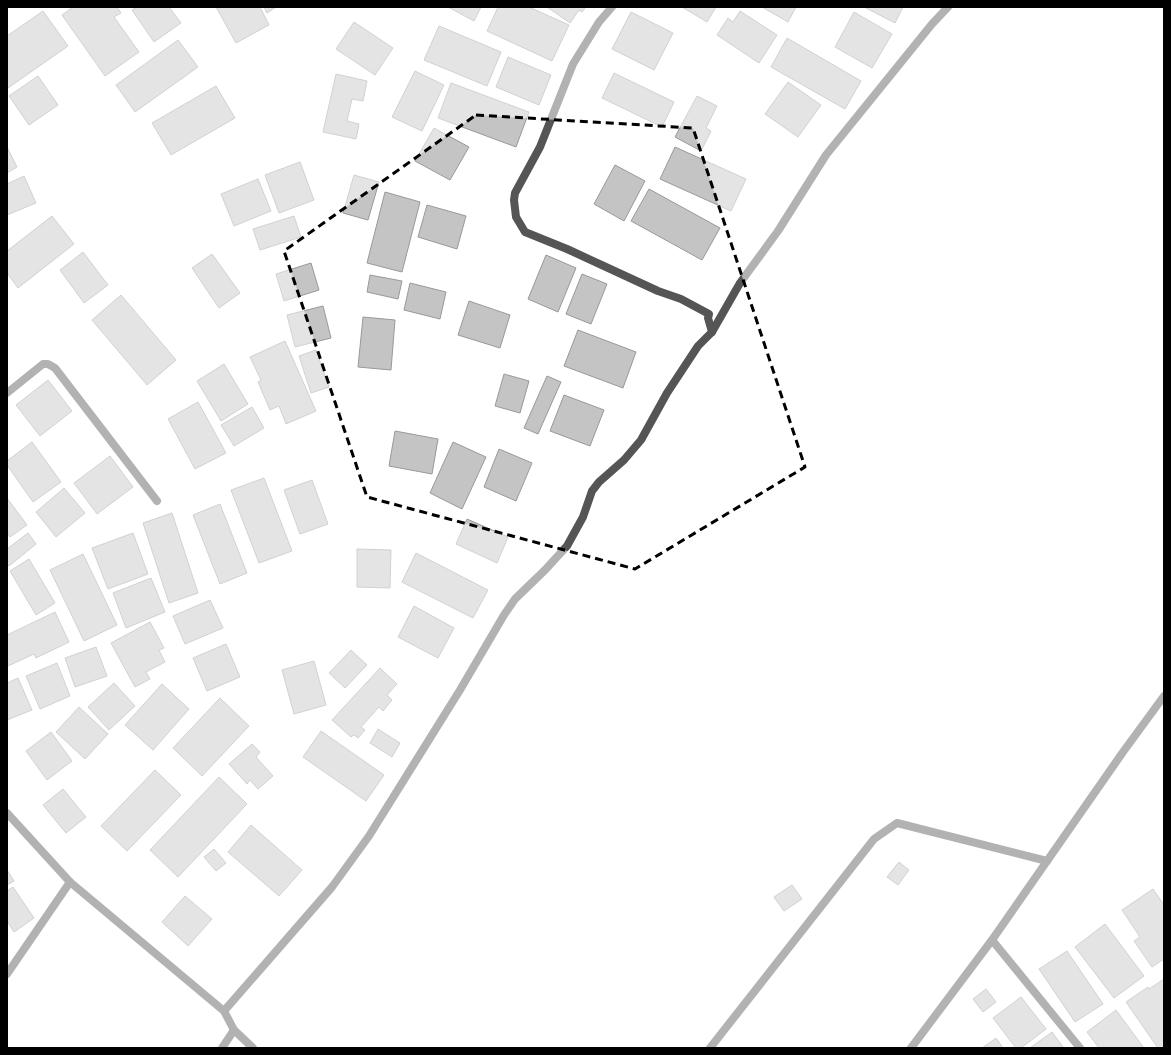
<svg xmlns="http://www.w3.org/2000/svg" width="1171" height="1055" font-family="Montserrat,sans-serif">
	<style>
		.building { fill: #c4c4c4; stroke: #999 }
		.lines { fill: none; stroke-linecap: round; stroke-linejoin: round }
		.street { stroke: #555; stroke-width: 8 }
		.marked { fill: none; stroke: #000; stroke-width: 3; stroke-dasharray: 8 5; stroke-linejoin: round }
	</style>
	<rect width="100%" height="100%" fill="#fff"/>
	<g class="building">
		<path d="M73 7H117L121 13 114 17 139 52 105 76 62 15Z"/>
		<path d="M137 7H169L181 23 154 42 132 10Z"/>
		<path d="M216 7H260L269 25 236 43Z"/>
		<path d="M264 7H276L267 13Z"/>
		<path d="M448 7H481L474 21Z"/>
		<path d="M498 7H529L569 25 552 61 487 31Z"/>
		<path d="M547 7H586L582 12 579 10 570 23Z"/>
		<path d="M682 7H716L707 22Z"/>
		<path d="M762 7H796L788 22Z"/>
		<path d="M864 7H903L895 23Z"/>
		<path d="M43 11 68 46 8 88 7 86V36Z"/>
		<path d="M740 11 777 35 759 63 717 35 728 18 733 22Z"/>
		<path d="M631 12 673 33 654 70 612 49Z"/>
		<path d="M854 12 892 34 872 68 835 47Z"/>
		<path d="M354 22 393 48 375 75 336 49Z"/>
		<path d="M439 26 501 52 487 86 424 60Z"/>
		<path d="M787 38 861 81 845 109 771 67Z"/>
		<path d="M178 40 198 67 135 112 116 85Z"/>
		<path d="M508 57 551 75 539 105 496 87Z"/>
		<path d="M415 71 444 85 422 131 392 117Z"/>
		<path d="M614 73 674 102 662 127 602 98Z"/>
		<path d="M336 74 367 81 363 101 352 99 347 121 359 124 356 139 323 132Z"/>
		<path d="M38 76 58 105 29 125 9 96Z"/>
		<path d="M788 82 821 105 798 137 765 114Z"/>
		<path d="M451 83 529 112 516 147 438 118Z"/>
		<path d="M216 86 235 118 171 155 152 123Z"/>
		<path d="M697 96 717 106 706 128 711 131 701 151 675 137Z"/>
		<path d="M434 128 469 147 450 180 415 161Z"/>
		<path d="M7 147 17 167 7 173Z"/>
		<path d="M675 147 746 179 731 211 660 179Z"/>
		<path d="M300 162 314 200 279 213 265 175Z"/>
		<path d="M615 165 645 181 624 221 594 204Z"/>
		<path d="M354 175 379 182 368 220 343 213Z"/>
		<path d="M24 176 36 203 7 215V184Z"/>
		<path d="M258 179 271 211 234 226 221 194Z"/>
		<path d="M649 189 720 228 702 260 631 221Z"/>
		<path d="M385 192 420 202 402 272 367 263Z"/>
		<path d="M427 205 466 216 457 249 418 237Z"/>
		<path d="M52 216 74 244 18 288 7 273V251Z"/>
		<path d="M294 216 301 237 260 250 253 229Z"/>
		<path d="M83 252 108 285 84 303 60 270Z"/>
		<path d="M212 254 240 293 219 308 192 268Z"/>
		<path d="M546 255 576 268 558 312 528 299Z"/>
		<path d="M311 263 319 290 284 301 276 274Z"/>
		<path d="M582 274 607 284 591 324 566 314Z"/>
		<path d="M370 275 402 281 398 299 367 292Z"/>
		<path d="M410 283 446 292 440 319 404 310Z"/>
		<path d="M121 295 176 360 147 385 92 320Z"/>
		<path d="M469 301 510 315 500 348 458 335Z"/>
		<path d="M323 306 331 338 295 347 287 315Z"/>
		<path d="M363 317 395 320 391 370 358 367Z"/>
		<path d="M578 330 636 352 623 388 564 366Z"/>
		<path d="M285 341 316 411 286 424 279 406 270 410 258 382 261 380 250 357Z"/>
		<path d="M316 350 329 387 311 393 299 356Z"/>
		<path d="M224 364 248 404 221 421 197 381Z"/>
		<path d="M504 374 529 381 520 413 495 406Z"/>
		<path d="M547 376 561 382 538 434 524 428Z"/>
		<path d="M48 380 72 411 40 436 16 405Z"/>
		<path d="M564 395 604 410 590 446 550 431Z"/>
		<path d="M198 402 226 453 195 469 168 419Z"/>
		<path d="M252 407 264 428 234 446 221 425Z"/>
		<path d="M395 431 438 439 432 474 389 466Z"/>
		<path d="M32 442 61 482 33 502 7 465V461Z"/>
		<path d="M453 442 486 457 462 509 430 493Z"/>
		<path d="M499 449 532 463 516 501 484 487Z"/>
		<path d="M110 456 133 487 97 514 74 483Z"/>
		<path d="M264 478 292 551 259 563 231 490Z"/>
		<path d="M312 480 328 524 300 534 284 490Z"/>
		<path d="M64 488 85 513 56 537 36 512Z"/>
		<path d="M7 498 27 525 10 537 7 533Z"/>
		<path d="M220 504 247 573 220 584 193 515Z"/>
		<path d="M172 513 198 593 169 603 143 523Z"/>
		<path d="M467 519 508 537 497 563 456 544Z"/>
		<path d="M28 533 36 544 9 566 7 564V549Z"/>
		<path d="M133 533 148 574 108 589 92 548Z"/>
		<path d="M357 549 391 550 390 588 357 587Z"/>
		<path d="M416 553 488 590 473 618 402 582Z"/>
		<path d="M83 554 117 625 84 641 50 570Z"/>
		<path d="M29 559 55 603 36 615 10 571Z"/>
		<path d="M151 578 165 612 126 628 113 593Z"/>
		<path d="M210 600 223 628 185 644 173 616Z"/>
		<path d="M414 606 454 628 438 658 398 637Z"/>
		<path d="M55 612 69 642 36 658 34 654 8 666 7 664V635Z"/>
		<path d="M150 622 164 648 159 650 165 662 146 672 150 679 135 687 111 643Z"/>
		<path d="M226 644 240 677 207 691 193 658Z"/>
		<path d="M96 647 107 676 75 687 65 658Z"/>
		<path d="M351 650 367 665 345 688 329 673Z"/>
		<path d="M314 661 326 705 294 714 282 670Z"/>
		<path d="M57 663 70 696 40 709 26 676Z"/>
		<path d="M380 668 397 684 387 695 392 700 383 711 379 707 361 727 365 730 358 738 354 735 351 737 332 720Z"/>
		<path d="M18 678 32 710 7 720V683Z"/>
		<path d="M114 683 135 706 109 730 88 707Z"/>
		<path d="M162 684 189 709 153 750 125 725Z"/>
		<path d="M220 698 249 726 202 776 173 748Z"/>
		<path d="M79 707 108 734 85 759 56 732Z"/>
		<path d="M378 729 400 743 392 757 370 743Z"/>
		<path d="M321 731 384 775 366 801 303 757Z"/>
		<path d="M51 732 72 761 47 780 26 751Z"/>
		<path d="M252 744 260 752 256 757 273 776 258 789 250 780 247 784 229 764Z"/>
		<path d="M155 770 181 795 127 851 101 826Z"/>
		<path d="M219 777 247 804 178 877 150 850Z"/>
		<path d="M63 789 86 817 66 833 43 805Z"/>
		<path d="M251 825 302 870 279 896 228 852Z"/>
		<path d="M214 849 226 863 216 871 204 857Z"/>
		<path d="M899 862 909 870 898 885 887 877Z"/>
		<path d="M7 870 14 881 7 885Z"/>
		<path d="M792 885 802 899 784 911 774 897Z"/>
		<path d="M13 887 34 918 14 932 7 921V891Z"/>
		<path d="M1153 889 1164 905V959L1152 967 1134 941 1140 937 1122 910Z"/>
		<path d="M185 896 212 919 188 946 162 922Z"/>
		<path d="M1105 924 1144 976 1114 998 1075 947Z"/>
		<path d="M1067 951 1103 1004 1075 1022 1039 969Z"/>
		<path d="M1164 979V1048H1158L1126 1002 1148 987 1149 989Z"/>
		<path d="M986 989 996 1002 983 1012 973 999Z"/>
		<path d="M1021 997 1046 1029 1021 1048H1016L993 1018Z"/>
		<path d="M1116 1010 1144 1048H1099L1087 1032Z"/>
		<path d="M1052 1032 1063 1047 1062 1048H1030Z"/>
		<path d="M996 1038 1003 1048H982Z"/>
	</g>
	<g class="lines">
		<g class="street">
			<path d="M712 332 740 283 778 231 826 155 932 24 948 7"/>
			<path d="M7 393 43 364H48L55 368 157 501"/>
			<path d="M7 813 70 882 224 1011 234 1030 253 1048"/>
			<path d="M992 940 1080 1048"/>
			<path d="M7 974 70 882"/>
			<path d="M224 1011 332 887 369 836 460 690 504 615 515 599 545 570 567 546 583 517 592 491 599 482 624 460 641 440 667 393 698 346 712 332 708 318 709 314 681 299 658 291 567 249 525 232 516 217 514 200 515 193 540 147 573 64 599 22 612 7"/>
			<path d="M222 1048 234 1030"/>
			<path d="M710 1048 874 839 897 823 1047 861"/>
			<path d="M911 1048 992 940 1123 752 1164 696"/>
		</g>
	</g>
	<path d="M0 0H1171V1055H0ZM476 115 693 128 805 467 635 569 367 497 284 251Z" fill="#fff" fill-opacity=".55" fill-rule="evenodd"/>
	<path class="marked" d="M476 115 693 128 805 467 635 569 367 497 284 251Z"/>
	<rect width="1171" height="1055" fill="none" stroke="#000000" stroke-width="16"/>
</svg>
